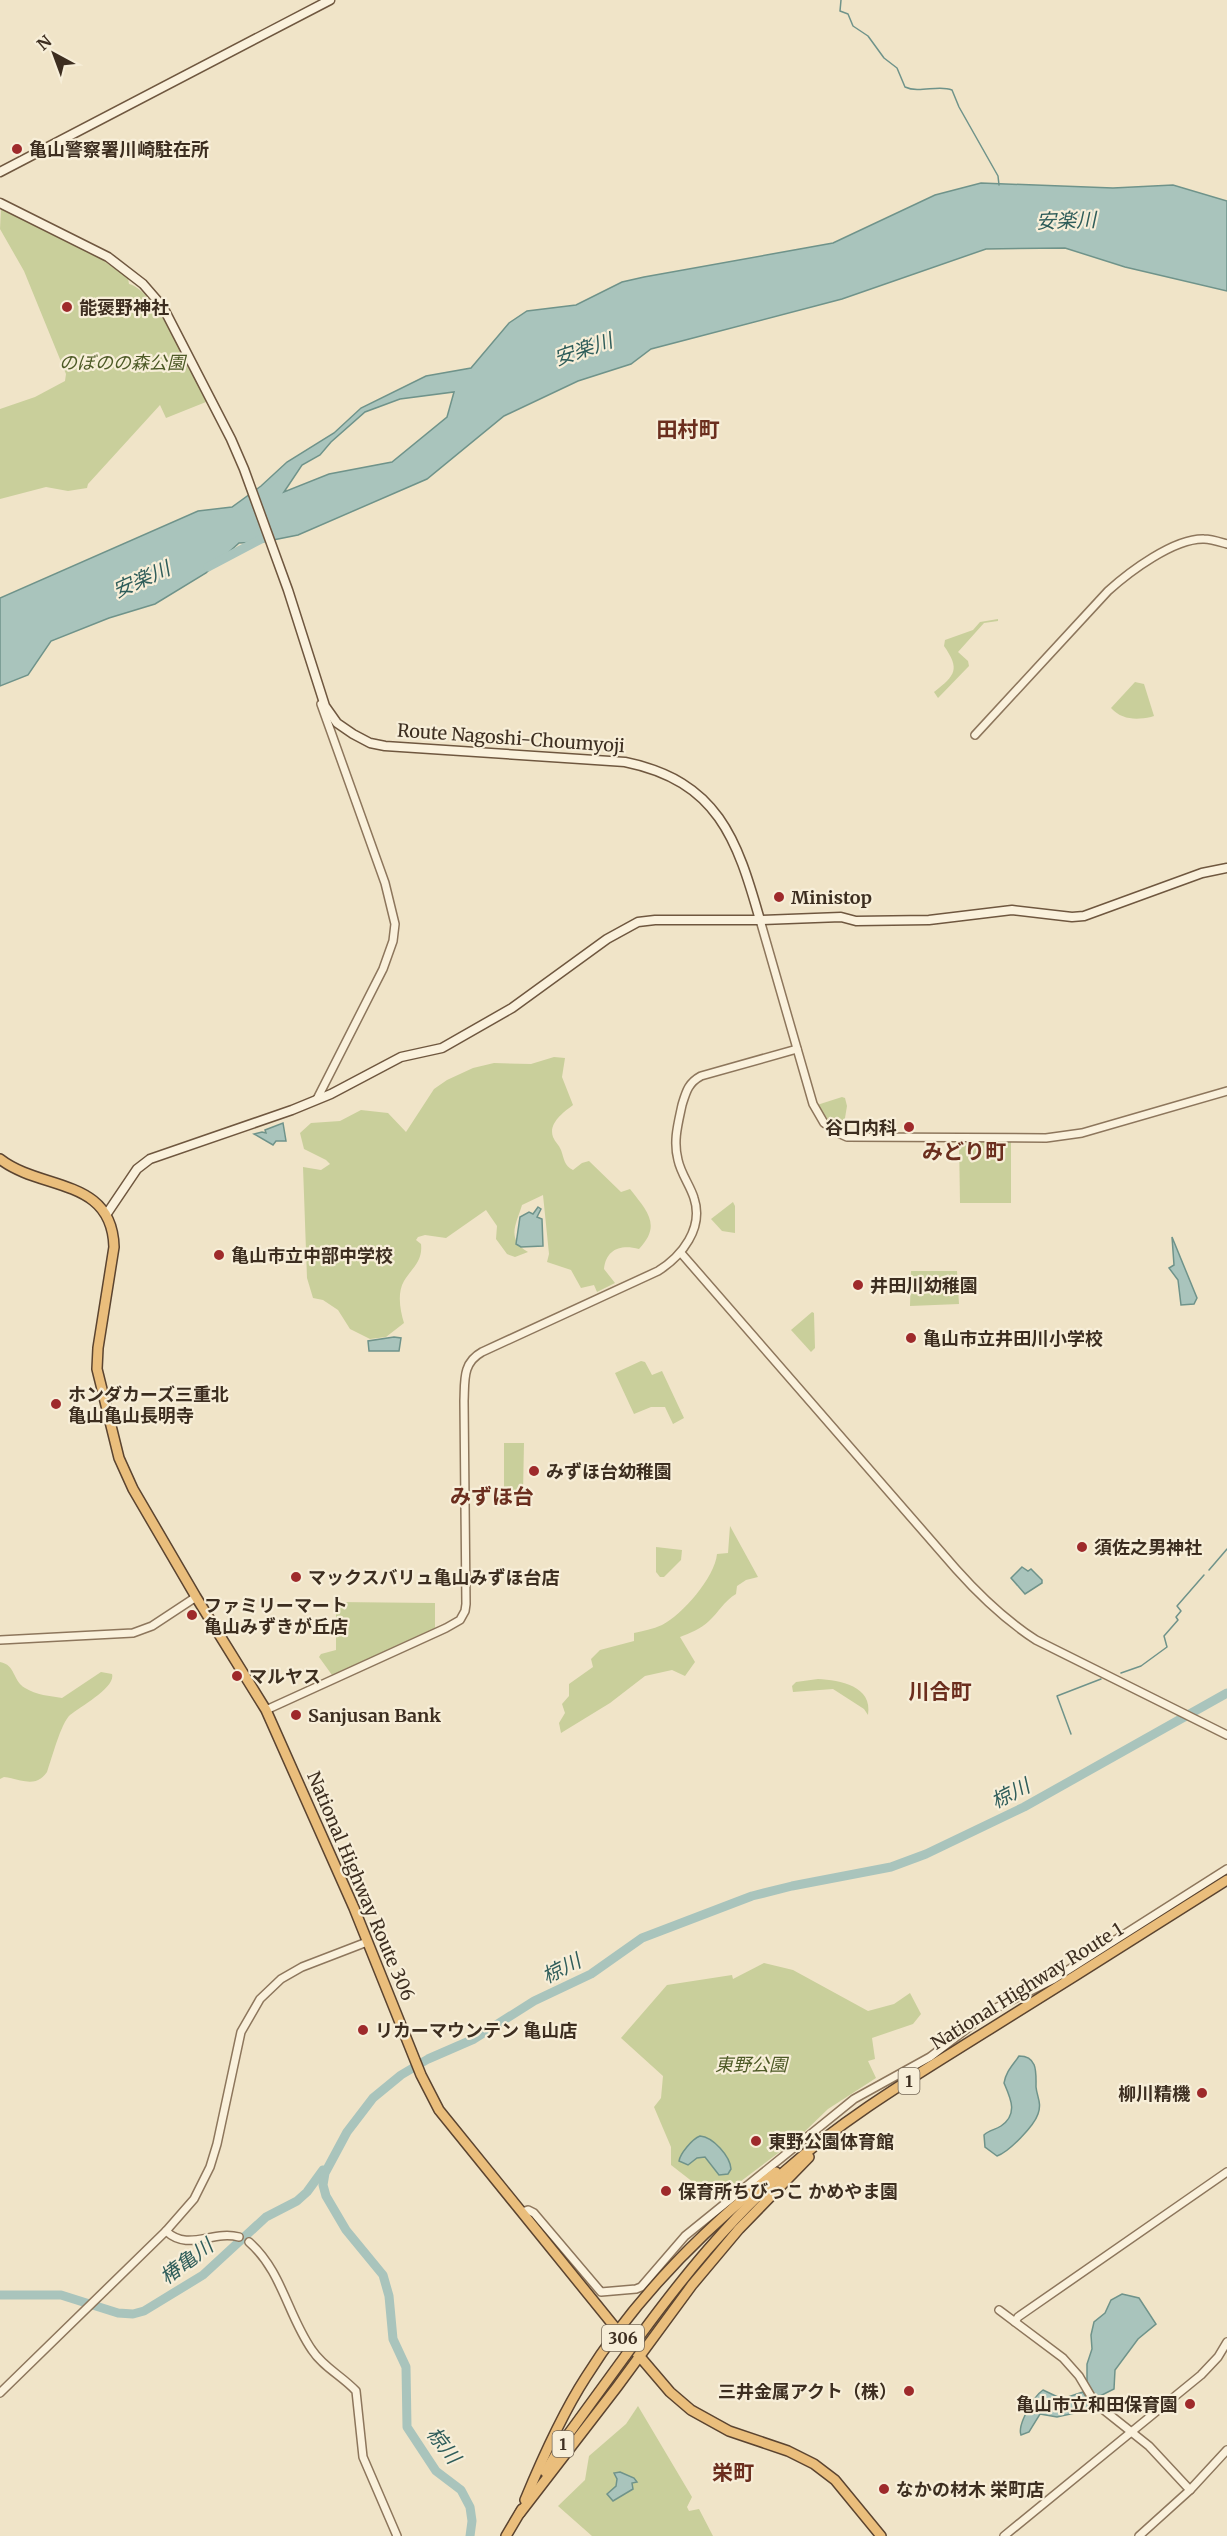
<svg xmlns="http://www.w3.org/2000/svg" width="1227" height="2536" font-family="Merriweather,'Noto Sans JP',serif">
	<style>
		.green { fill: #c9cf9b }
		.water { fill: #a9c4bc; stroke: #6f938a; stroke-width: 1.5; fill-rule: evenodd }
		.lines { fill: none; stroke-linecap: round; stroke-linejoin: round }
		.stream { stroke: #6f938a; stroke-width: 1.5 }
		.river { stroke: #a9c4bc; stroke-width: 9 }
		.tertiary-casing { stroke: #8d765c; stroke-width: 10 }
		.secondary-casing { stroke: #6f573f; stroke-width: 11 }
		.trunk-casing { stroke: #5b4430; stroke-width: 12 }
		.tertiary { stroke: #faf1dc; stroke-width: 7 }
		.secondary { stroke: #faf1dc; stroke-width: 8 }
		.trunk { stroke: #eabe7c; stroke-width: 9 }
		.trunk-bridge-casing { stroke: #5b4430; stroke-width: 12; stroke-linecap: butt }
		.trunk-bridge { stroke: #eabe7c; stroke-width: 9 }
		.poi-dot { fill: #9e2a2b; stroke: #f7eed8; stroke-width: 2 }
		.labels { text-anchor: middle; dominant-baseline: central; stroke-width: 4.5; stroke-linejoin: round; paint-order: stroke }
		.shield { fill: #f7eed8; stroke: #756857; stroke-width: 1.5 }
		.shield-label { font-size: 16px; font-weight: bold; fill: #3d2e20 }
		.poi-label { font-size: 18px; font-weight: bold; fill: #3d2e20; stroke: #f7eed8; text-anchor: start }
		.park-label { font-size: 18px; font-style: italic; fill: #4d5a26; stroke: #f7eed8 }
		.street-label { font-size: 18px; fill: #3d2e20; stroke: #f7eed8 }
		.water-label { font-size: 20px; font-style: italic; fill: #2f5d5a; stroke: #f7eed8 }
		.quarter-label { font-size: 21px; font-weight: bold; fill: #6b2e1e; stroke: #f7eed8 }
	</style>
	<rect width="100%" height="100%" fill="#f0e4c8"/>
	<g class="green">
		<path d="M1 208 87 249 128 278 129 284C156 290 194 375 206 402L166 418 160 405 88 484 87 488 68 491 46 487 0 499V409L35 397 65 381 66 374 24 271 0 229Z"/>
		<path d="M998 619V621L984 623 958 652 968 661 969 666 938 698 934 692C956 675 960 669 944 646L945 640 973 630 980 622Z"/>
		<path d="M1135 682 1144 684 1154 716 1151 717C1136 720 1122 720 1111 708Z"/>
		<path d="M554 1057 565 1058 562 1077 573 1105C564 1112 548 1123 553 1137 555 1142 559 1145 561 1150 564 1158 564 1166 573 1170L582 1163 589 1161 621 1192 630 1189C647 1211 662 1225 639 1249 621 1244 606 1249 604 1269L615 1283 597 1292 594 1285 581 1288 571 1270 547 1262 549 1254 543 1195 522 1205C516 1225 506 1239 528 1252L515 1257 507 1254 496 1239 497 1226 486 1210 446 1238 425 1235 418 1237 416 1240 421 1244C423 1261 412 1268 404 1281 397 1293 400 1310 404 1323L386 1337 370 1339 350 1329 338 1310 323 1300 313 1298 307 1278 303 1167 321 1170 330 1164 326 1160 304 1149 300 1133 311 1123 340 1121 361 1110 388 1113 406 1132 434 1089 447 1080 473 1068 494 1063 531 1064Z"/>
		<path d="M842 1097 845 1098 847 1106 843 1130 829 1121 817 1105Z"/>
		<path d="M1011 1140V1203H960L959 1141Z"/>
		<path d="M733 1202 735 1206V1233L722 1231 711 1219Z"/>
		<path d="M911 1271H957L959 1304 910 1306Z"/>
		<path d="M812 1312 814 1313 815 1348 811 1352 791 1330Z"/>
		<path d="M641 1361 645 1362 652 1375 662 1371 684 1418 673 1424 665 1407H651L634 1414 615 1373Z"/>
		<path d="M504 1443H524L523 1494 504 1495Z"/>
		<path d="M730 1526 758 1577 746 1580 737 1586 736 1594C724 1601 719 1612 709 1621 701 1629 690 1633 680 1637L695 1662 685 1676 672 1670 645 1676 610 1703 561 1733 559 1723 565 1713 562 1704 569 1696V1684L593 1667 591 1659 600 1650 634 1641V1633C643 1631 653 1629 662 1625 682 1615 715 1577 717 1554L728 1553Z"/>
		<path d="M656 1547 682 1550 681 1560 664 1577H660L656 1572Z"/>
		<path d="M336 1602 435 1603V1628L332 1675 319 1657 321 1654 336 1650Z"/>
		<path d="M0 1662C16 1665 12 1680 25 1688 36 1695 50 1696 62 1698L101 1672 112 1674C116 1687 81 1706 70 1715 61 1723 52 1758 47 1772 35 1789 21 1779 4 1777L0 1779Z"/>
		<path d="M818 1679C840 1680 873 1686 868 1715L864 1709 833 1689 793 1692 792 1686 796 1682Z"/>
		<path d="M764 1963 793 1970 868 2011 894 2004 910 1993 921 2014 913 2024 872 2038 875 2059 868 2061 876 2078 828 2109 798 2138 716 2200 671 2165V2147L654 2107 661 2098 663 2076 621 2038 667 1985 732 1975 733 1979Z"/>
		<path d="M638 2406 692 2497 687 2507 689 2511 699 2509 713 2536H592L558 2506 585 2480 589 2456 626 2424Z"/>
	</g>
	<g class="water">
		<path d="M981 183 1113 188 1173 185 1227 201V291L1125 267 1065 248 986 249 842 299 651 349 631 364 578 381 504 416 427 479 298 535 263 542 239 543 206 573 155 604 109 618 51 641 28 675 0 686V598L198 511 232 507 261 486 287 462 334 433 361 408 426 376 471 368 509 323 527 311 576 305 622 282 644 277 833 243 935 195ZM454 392 447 417 392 462 329 474 284 492 302 465 320 455 331 442 365 412 400 399Z"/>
		<path d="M283 1123 286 1141H276L273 1145 254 1134 262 1132 266 1133 265 1130Z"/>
		<path d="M538 1207 541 1209 537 1217 542 1219 543 1246 521 1247 516 1244 520 1217 529 1212 533 1214Z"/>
		<path d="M1172 1237 1197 1298 1194 1304 1181 1305 1178 1280 1169 1268 1174 1265Z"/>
		<path d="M394 1337 401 1338 399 1351H369L368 1341Z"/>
		<path d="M1022 1567 1028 1571 1031 1569 1042 1580V1583L1025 1594 1011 1578Z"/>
		<path d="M1019 2056C1038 2056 1036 2073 1036 2087 1037 2097 1042 2103 1038 2114 1034 2126 1009 2152 997 2156L985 2147 984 2135C989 2130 995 2130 1001 2126 1019 2114 1010 2097 1004 2083 1006 2071 1013 2065 1019 2056Z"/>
		<path d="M700 2136C713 2137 730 2156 731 2169L728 2174 719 2175 705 2157 697 2158 688 2165 679 2161C680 2154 692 2139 700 2136Z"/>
		<path d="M1122 2294 1139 2298 1156 2324 1138 2339 1115 2370 1114 2389 1096 2398 1087 2382V2364L1092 2349 1091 2335 1094 2322 1105 2313 1111 2300Z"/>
		<path d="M1043 2390 1062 2399 1083 2392 1093 2409 1057 2417 1040 2414 1029 2432 1021 2435C1017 2425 1034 2396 1043 2390Z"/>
		<path d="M620 2472 634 2478 637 2482 632 2483 633 2489 613 2501 607 2494 616 2486 617 2479 614 2473Z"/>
	</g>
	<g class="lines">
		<g class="stream">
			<path d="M841 0 840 11 848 14 853 26 868 36 884 58 897 68 905 87C920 94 938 84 952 90L959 107 998 176 999 185"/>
			<path d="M1209 1570 1227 1549"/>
			<path d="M1121 1673 1141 1666 1167 1647 1164 1636 1178 1620 1176 1617 1181 1611 1177 1606 1204 1575"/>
			<path d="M1071 1734 1057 1696 1101 1679"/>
		</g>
		<g class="river">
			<path d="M208 567 265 537"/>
			<path d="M0 2295H61L118 2313 133 2314 144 2311 203 2275 266 2217 297 2201 307 2192 323 2170"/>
			<path d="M470 2536 472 2521 470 2507 461 2490 436 2471 407 2427 406 2367 393 2339 389 2296 383 2275 346 2230 326 2196 323 2185 325 2173 347 2132 373 2098 401 2075 428 2059 474 2039 534 2001 591 1974 642 1938 752 1896 792 1886 891 1867 926 1854 1024 1807 1227 1693"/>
		</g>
		<g class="tertiary-casing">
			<g id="tertiary">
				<path d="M975 735 1108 591C1129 572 1174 538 1204 539 1211 539 1220 542 1227 544"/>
				<path d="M760 920 813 1104 824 1123 838 1133 847 1137 1046 1138 1082 1133 1227 1091"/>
				<path d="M317 1099 383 969 393 941 395 924 385 883 321 704"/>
				<path d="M681 1253 956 1569C981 1597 1005 1620 1036 1640L1227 1735"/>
				<path d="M0 1640 133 1633 152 1626 196 1597"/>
				<path d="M266 1710 446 1628 460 1620 465 1611 466 1604 464 1401C465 1381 462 1363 482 1352L658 1271C682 1256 704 1228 694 1198 690 1185 681 1174 678 1160 673 1141 678 1124 682 1105 686 1092 688 1083 701 1076L797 1049"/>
				<path d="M522 2212 528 2210 534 2213 601 2292 636 2289 641 2287 685 2236 854 2099 930 2057 990 2011 1054 1979 1227 1869"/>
				<path d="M166 2231C188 2252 212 2230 239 2237"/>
				<path d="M249 2242C282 2271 288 2316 312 2350 323 2367 342 2376 356 2391L363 2457 397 2536"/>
				<path d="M999 2310 1063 2358 1079 2376 1095 2403 1149 2446 1190 2490"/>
				<path d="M1015 2322 1018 2317 1227 2172"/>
				<path d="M0 2393 166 2231 194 2199 210 2167 217 2144 241 2032 260 1999 281 1979 302 1967 367 1942"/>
				<path d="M1004 2536 1201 2375 1218 2357 1227 2342"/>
				<path d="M1139 2536 1190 2490 1227 2450"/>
			</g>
		</g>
		<g class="secondary-casing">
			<g id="secondary">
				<path d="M0 172 330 0"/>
				<path d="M0 203 108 257 143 284 163 307 231 439 244 469 288 590 325 706 337 723 353 734 370 743 385 746 625 762C718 781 737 839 760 920"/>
				<path d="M106 1215 137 1169 150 1159 292 1110 331 1094 401 1057 442 1048 512 1008 607 939 638 922 655 920H760L841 917 856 921 929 920 1012 910 1072 917 1084 916 1202 873 1227 868"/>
			</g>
		</g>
		<g class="trunk-casing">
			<g id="trunk">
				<path d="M0 1159C41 1191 112 1177 114 1247L98 1348 97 1369 119 1458 133 1489 196 1597 266 1710 354 1908 421 2075 439 2110 618 2331 670 2392 691 2410 729 2431 788 2451 814 2464 835 2480 881 2536"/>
				<path d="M639 2337C683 2277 729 2220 785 2171 844 2118 915 2076 982 2034 1064 1983 1145 1932 1227 1880"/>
				<path d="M545 2472 567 2436 626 2355"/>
				<path d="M525 2500C542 2459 562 2414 586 2377 636 2297 703 2230 776 2172"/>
				<path d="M520 2513 617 2387 692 2285 739 2229 809 2157"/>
				<path d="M506 2536 522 2509"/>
			</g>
		</g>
		<use href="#tertiary" class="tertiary"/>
		<use href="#secondary" class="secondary"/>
		<use href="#trunk" class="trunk"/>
		<g class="trunk-bridge-casing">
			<path id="trunk-bridge" d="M626 2355 639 2337"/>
		</g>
		<use href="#trunk-bridge" class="trunk-bridge"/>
	</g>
	<g class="poi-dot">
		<circle cx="17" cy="149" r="6"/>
		<circle cx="67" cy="307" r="6"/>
		<circle cx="779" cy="897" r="6"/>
		<circle cx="909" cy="1127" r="6"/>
		<circle cx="219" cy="1255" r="6"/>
		<circle cx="858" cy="1285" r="6"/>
		<circle cx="911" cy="1338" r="6"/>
		<circle cx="56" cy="1404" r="6"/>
		<circle cx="534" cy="1471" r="6"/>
		<circle cx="1082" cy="1547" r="6"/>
		<circle cx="296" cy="1577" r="6"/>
		<circle cx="192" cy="1615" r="6"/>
		<circle cx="237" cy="1676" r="6"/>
		<circle cx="296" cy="1715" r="6"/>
		<circle cx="363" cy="2030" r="6"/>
		<circle cx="1202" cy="2093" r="6"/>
		<circle cx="756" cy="2141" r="6"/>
		<circle cx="666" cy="2191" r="6"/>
		<circle cx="909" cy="2391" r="6"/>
		<circle cx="1190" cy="2404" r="6"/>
		<circle cx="884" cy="2489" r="6"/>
	</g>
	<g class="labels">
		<g class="shield">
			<rect x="898.5" y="2068" width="21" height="26" rx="4.5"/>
			<rect x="602" y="2325" width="42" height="26" rx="4.5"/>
			<rect x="552.5" y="2431" width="21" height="26" rx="4.5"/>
		</g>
		<g class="shield-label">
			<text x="909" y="2081">1</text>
			<text x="623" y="2338">306</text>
			<text x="563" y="2444">1</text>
		</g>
		<g class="poi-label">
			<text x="29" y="149">亀山警察署川崎駐在所</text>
			<text x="79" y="307">能褒野神社</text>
			<text x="791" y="897">Ministop</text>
			<text x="897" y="1127" text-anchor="end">谷口内科</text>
			<text x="231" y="1255">亀山市立中部中学校</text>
			<text x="870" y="1285">井田川幼稚園</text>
			<text x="923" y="1338">亀山市立井田川小学校</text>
			<text x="68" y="1394">ホンダカーズ三重北<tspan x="68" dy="21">亀山亀山長明寺</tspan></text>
			<text x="546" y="1471">みずほ台幼稚園</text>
			<text x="1094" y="1547">須佐之男神社</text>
			<text x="308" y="1577">マックスバリュ亀山みずほ台店</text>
			<text x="204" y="1605">ファミリーマート<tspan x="204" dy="21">亀山みずきが丘店</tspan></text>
			<text x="249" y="1676">マルヤス</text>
			<text x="308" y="1715">Sanjusan Bank</text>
			<text x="375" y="2030">リカーマウンテン 亀山店</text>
			<text x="1190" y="2093" text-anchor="end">柳川精機</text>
			<text x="768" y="2141">東野公園体育館</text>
			<text x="678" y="2191">保育所ちびっこ かめやま園</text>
			<text x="897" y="2391" text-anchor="end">三井金属アクト（株）</text>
			<text x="1178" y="2404" text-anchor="end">亀山市立和田保育園</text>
			<text x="896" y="2489">なかの材木 栄町店</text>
		</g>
		<g class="park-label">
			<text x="122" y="362">のぼのの森公園</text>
			<text x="751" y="2064">東野公園</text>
		</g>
		<g class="street-label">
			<text transform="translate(511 738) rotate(4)">Route Nagoshi-Choumyoji</text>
			<text transform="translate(361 1886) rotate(67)">National Highway Route 306</text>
			<text transform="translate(1027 1986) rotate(-32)">National Highway Route 1</text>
		</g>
		<g class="water-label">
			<text transform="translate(1066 220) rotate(-2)">安楽川</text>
			<text transform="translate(583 349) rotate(-19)">安楽川</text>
			<text transform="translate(141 579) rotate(-24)">安楽川</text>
			<text transform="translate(1010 1793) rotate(-27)">椋川</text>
			<text transform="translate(561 1968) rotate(-27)">椋川</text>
			<text transform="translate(186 2261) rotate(-37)">椿亀川</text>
			<text transform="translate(444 2445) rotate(52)">椋川</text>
		</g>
		<g class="quarter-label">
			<text x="688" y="429">田村町</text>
			<text x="964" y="1151">みどり町</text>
			<text x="492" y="1496">みずほ台</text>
			<text x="940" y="1691">川合町</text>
			<text x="733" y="2472">栄町</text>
		</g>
	</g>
	<g transform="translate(54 54) rotate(319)" stroke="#f7eed8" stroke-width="4.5" paint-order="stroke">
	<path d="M0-4.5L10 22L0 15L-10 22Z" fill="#3d2e20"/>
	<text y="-9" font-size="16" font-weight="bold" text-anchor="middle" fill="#3d2e20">N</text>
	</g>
</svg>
